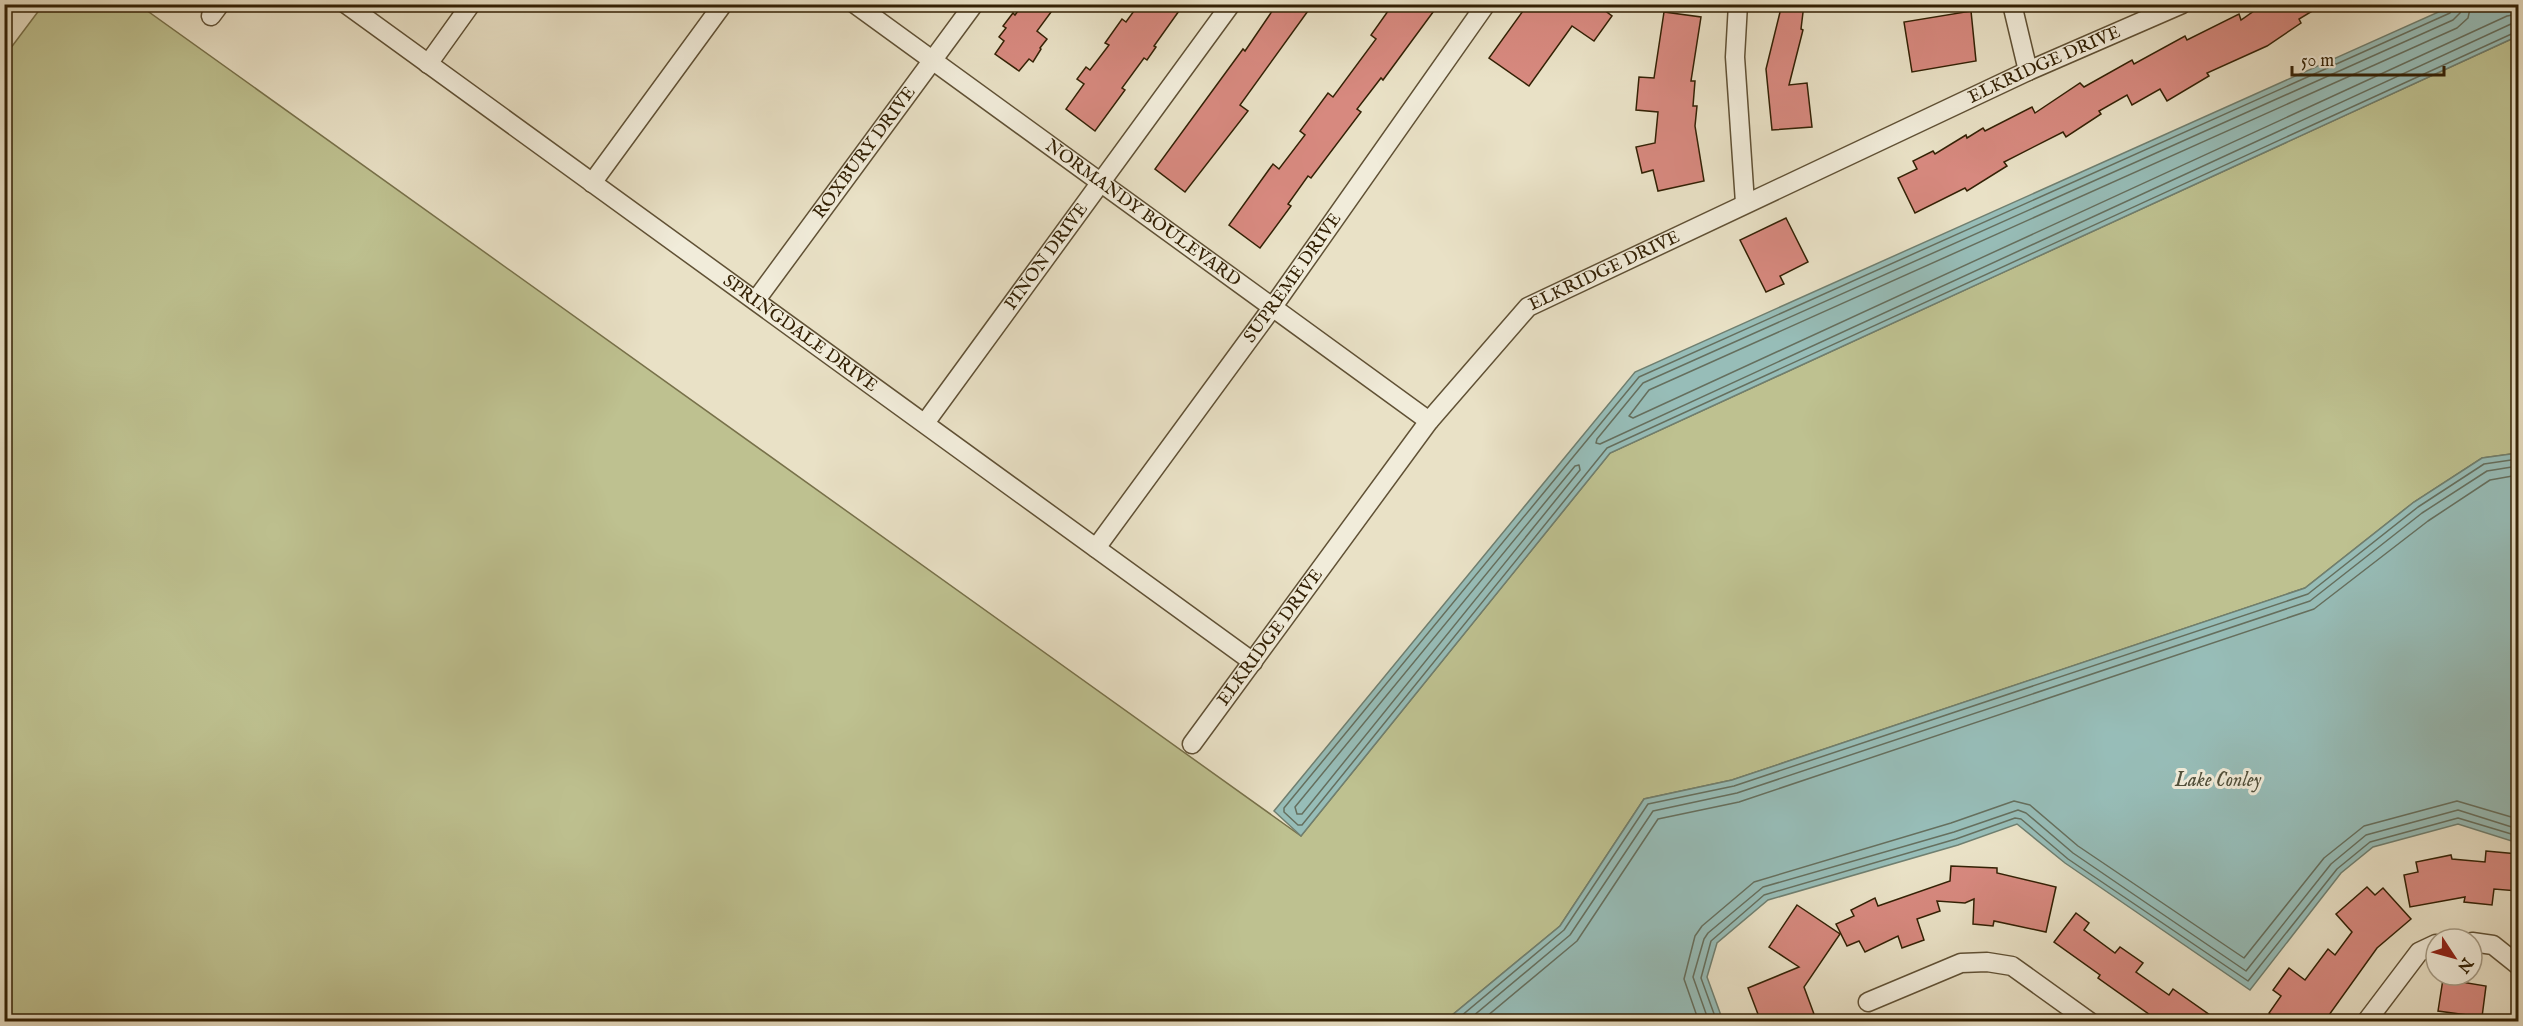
<svg xmlns="http://www.w3.org/2000/svg" width="2523" height="1026" font-family="'IM FELL English',serif">
	<style>
		.green { fill: #bec190; stroke: #78714a; stroke-width: 1.5 }
		.water { fill: #97bdb8; stroke: #6f7f70; stroke-width: 1.5 }
		.lines { fill: none; stroke-linecap: round; stroke-linejoin: round }
		.shore { stroke: #656f5e; stroke-width: 1.5 }
		.building { fill: #d7897f; stroke: #332105; stroke-width: 1.5 }
		.street-casing { stroke: #605135; stroke-width: 21 }
		.street { stroke: #f1ecda; stroke-width: 18 }
		.labels { text-anchor: middle; dominant-baseline: central; stroke-width: 6; stroke-linejoin: round; paint-order: stroke }
		.street-label { font-size: 18px; fill: #332105; stroke: #f1ecda }
		.water-label { font-size: 20px; font-style: italic; fill: #51503b; stroke: #f1ecda }
	</style>
	<rect width="100%" height="100%" fill="#e9e1c6"/>
	<filter id="stains"><feTurbulence type="fractalNoise" baseFrequency=".00333" numOctaves="4"/><feColorMatrix values="0 0 0 0 .2 0 0 0 0 .09 0 0 0 0 .02 0 0 0 .5 -.17"/></filter>
	<radialGradient id="worn" r=".72"><stop offset=".6" stop-color="#630" stop-opacity="0"/><stop offset="1" stop-color="#630" stop-opacity=".3"/></radialGradient>
	<path class="green" d="M43 5H139L1301 836 1610 453 2518 36V453L2482 458 2414 502 2305 588 1732 780 1644 799 1560 926 1445 1021 5 1022 4 57Z"/>
	<g class="water">
		<path d="M2454 5H2518V36L1610 453 1301 836 1274 811 1635 372Z"/>
		<path d="M2518 453V843L2458 824 2373 847 2341 873 2250 990 2065 863 2017 824 1958 845 1768 900 1717 943 1707 977 1723 1021H1445L1560 926 1644 799 1732 780 2305 588 2414 502 2482 458Z"/>
	</g>
	<g class="lines">
		<g class="shore">
			<path d="M2454 4 2450 13 1639 377 1284 808V812L1298 825H1302L1607 448 2518 31"/>
			<path d="M2462 4 2460 13 2453 20 1643 383 1597 439 1596 443 1600 444 2511 24 2518 23"/>
			<path d="M2471 4 2468 18 2457 28 1649 390 1629 416 1633 418 2507 16 2518 14"/>
			<path d="M1579 465 1580 470 1302 814H1297L1295 807 1575 466Z"/>
			<path d="M1454 1022 1564 930 1648 804 1734 786 2308 594 2418 507 2484 464 2518 459"/>
			<path d="M1466 1022 1570 935 1653 811 1737 793 2310 601 2422 513 2487 471 2518 466"/>
			<path d="M1480 1022 1577 941 1658 819 1739 802 2314 609 2428 521 2490 480 2518 475"/>
			<path d="M1699 1022 1684 979 1695 936 1702 926 1754 882 1951 823 2014 801 2030 805 2078 846 2244 958 2324 858 2364 826 2457 801 2518 819"/>
			<path d="M1709 1022 1693 977 1704 939 1708 933 1763 887 1954 832 2018 810 2026 813 2073 853 2246 971 2331 864 2366 835 2458 810 2518 829"/>
			<path d="M1717 1022 1701 978 1711 941 1764 895 1956 839 2015 818 2021 819 2068 859 2248 981 2337 869 2370 842 2458 818 2518 836"/>
		</g>
	</g>
	<g class="building">
		<path d="M1023 4H1057L1037 31 1047 39 1040 48 1041 49 1033 62 1029 59 1019 71 995 54 1004 41 999 37 1006 28 1003 26 1013 13 1015 15Z"/>
		<path d="M1139 4H1184L1154 46 1156 47 1147 60 1144 58 1122 88 1125 90 1095 131 1066 109 1084 84 1077 79 1086 67 1090 70 1109 45 1105 43 1122 19 1126 22Z"/>
		<path d="M1277 4H1313L1240 105 1248 111 1185 192 1155 169 1243 49 1245 51Z"/>
		<path d="M1393 4H1439L1383 80 1381 78 1357 109 1361 112 1311 178 1308 176 1288 204 1291 206 1260 248 1229 225 1273 164 1279 169 1305 135 1300 131 1328 93 1333 97 1376 39 1371 35Z"/>
		<path d="M1528 4H1596L1612 16 1594 41 1572 26 1529 86 1489 58Z"/>
		<path d="M1782 4H1804L1801 29 1803 30 1789 85 1807 83 1812 127 1772 130 1766 69Z"/>
		<path d="M2264 4H2324L2299 19 2301 23 2267 46 2207 73 2209 76 2167 101 2160 89 2132 105 2127 95 2099 111 2101 114 2066 137 2063 132 2004 162 2007 166 1967 191 1965 188 1915 213 1898 178 1917 169 1913 161 1933 151 1935 154 1966 135 1967 138 1983 128 1985 131 2032 107 2035 113 2080 83 2084 87 2132 60 2134 64 2185 36 2187 40 2239 14 2241 20Z"/>
		<path d="M1971 11 1976 61 1912 72 1904 22Z"/>
		<path d="M1664 12 1701 17 1691 81H1695L1693 106H1697L1695 126 1704 181 1658 191 1653 170 1642 173 1636 147 1655 143 1658 112 1636 110 1639 77 1654 78Z"/>
		<path d="M1786 218 1808 262 1780 276 1784 284 1766 292 1740 240Z"/>
		<path d="M2486 851 2518 854V891L2494 889 2492 905 2464 902 2465 897 2410 907 2404 875 2418 872 2416 862 2451 855 2452 859 2485 862Z"/>
		<path d="M1951 866 1997 868V873L2056 887 2046 932 1994 921 1993 926 1973 924 1974 899 1965 903 1937 901 1940 911 1917 919 1924 940 1902 948 1898 936 1865 952 1859 941 1847 946 1836 924 1854 916 1851 910 1875 898 1878 906 1950 881Z"/>
		<path d="M2367 887 2375 895 2383 888 2411 919 2377 948 2324 1022H2280L2269 1013 2281 996 2273 990 2289 968 2305 980 2328 949 2335 955 2352 932 2336 914Z"/>
		<path d="M1797 905 1840 934 1804 987 1814 1014 1795 1022H1761L1748 988 1799 967 1769 947Z"/>
		<path d="M2076 913 2089 923 2084 930 2115 953 2120 947 2143 963 2136 972 2169 995 2173 989 2220 1022H2160L2098 978 2100 975 2054 942Z"/>
		<path d="M2443 979 2486 986 2482 1017 2438 1011Z"/>
	</g>
	<g class="lines">
		<g class="street-casing">
			<g id="street">
				<path id="s1" d="M346 4 1253 662"/>
				<path id="s2" d="M855 4 1429 421"/>
				<path d="M1738 4 1735 57 1745 203"/>
				<path d="M2012 4 2028 71"/>
				<path d="M211 16 220 4"/>
				<path d="M428 64 471 4"/>
				<path d="M592 183 723 4"/>
				<path id="s3" d="M756 300 974 4"/>
				<path id="s4" d="M925 423 1231 4"/>
				<path id="s5" d="M1096 548 1272 308 1486 4"/>
				<path id="s6" d="M1192 744 1429 421 1528 307 2028 71 2182 4"/>
				<path d="M2472 942 2493 945 2518 965"/>
				<path d="M1868 1002 1961 963 1987 962 2012 966 2090 1022"/>
				<path d="M2366 1022 2419 952 2436 944"/>
			</g>
		</g>
		<use href="#street" class="street"/>
	</g>
	<g class="labels">
		<g class="street-label">
			<text stroke="none"><textPath href="#s6" startOffset="1122">ELKRIDGE DRIVE</textPath></text>
			<text stroke="none"><textPath href="#s3" startOffset="183">ROXBURY DRIVE</textPath></text>
			<text stroke="none"><textPath href="#s2" startOffset="356">NORMANDY BOULEVARD</textPath></text>
			<text stroke="none"><textPath href="#s4" startOffset="206">PINON DRIVE</textPath></text>
			<text stroke="none"><textPath href="#s6" startOffset="636">ELKRIDGE DRIVE</textPath></text>
			<text stroke="none"><textPath href="#s5" startOffset="334">SUPREME DRIVE</textPath></text>
			<text stroke="none"><textPath href="#s1" startOffset="561">SPRINGDALE DRIVE</textPath></text>
			<text stroke="none"><textPath href="#s6" startOffset="132">ELKRIDGE DRIVE</textPath></text>
		</g>
		<g class="water-label">
			<text x="2218" y="780">Lake Conley</text>
		</g>
	</g>
	<rect width="2523" height="1026" fill="none" stroke="#e9e1c6" stroke-width="24"/>
	<rect x="6" y="6" width="2511" height="1014" fill="none" stroke="#332105" stroke-width="3"/>
	<rect x="12" y="12" width="2499" height="1002" fill="none" stroke="#332105" stroke-width="1.5"/>
	<g transform="translate(2454 957) rotate(126)"><circle r="28" fill="#f1ecda" stroke="#a59b85" stroke-width="1.5"/>
	<path d="M0-4.5L10 22L0 15L-10 22Z" fill="#8f2418"/>
	<text y="-9" font-size="16" font-weight="bold" text-anchor="middle" fill="#332105">N</text>
	</g>
	<path d="M2292 66v9h152v-9" fill="none" stroke="#332105" stroke-width="3"/>
	<text x="2301" y="66" font-size="18" fill="#332105" stroke="#f1ecda" stroke-width="4.5" paint-order="stroke">50 m</text>
	<rect width="100%" height="100%" filter="url(#stains)"/>
	<rect width="100%" height="100%" fill="url(#worn)"/>
</svg>
